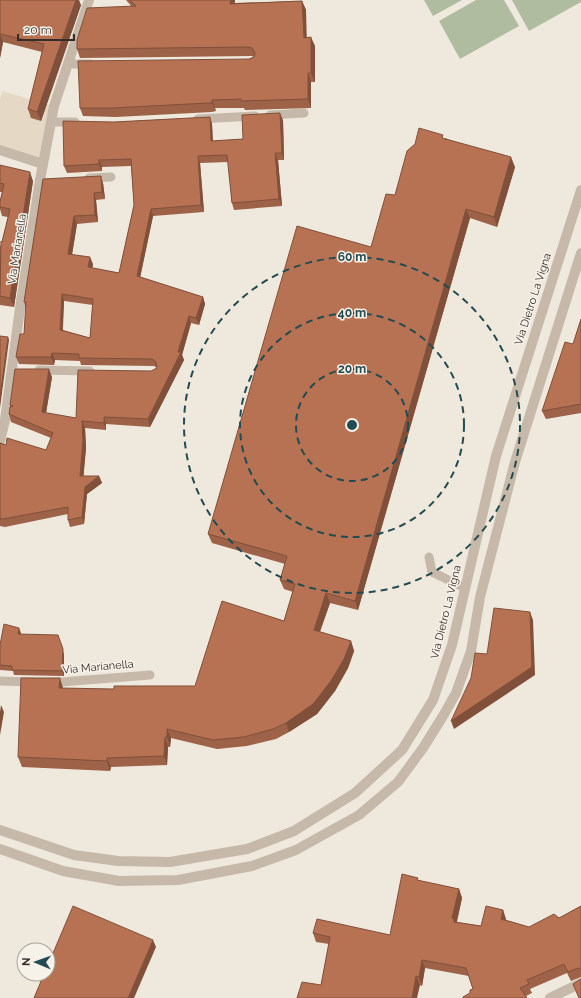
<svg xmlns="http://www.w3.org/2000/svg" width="581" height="998" font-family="Raleway,sans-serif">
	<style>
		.green { fill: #b0bc9f }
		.plaza { fill: #e5d9c6 }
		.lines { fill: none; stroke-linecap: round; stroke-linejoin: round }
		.service { stroke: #c6b9aa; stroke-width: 9 }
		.minor { stroke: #c6b9aa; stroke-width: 10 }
		.tertiary { stroke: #c6b9aa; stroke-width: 10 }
		.wall { fill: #9d6247; fill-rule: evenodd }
		.shaded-wall { fill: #80503a }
		.building { fill: #b77253; stroke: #80503a; fill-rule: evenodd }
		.ring { fill: none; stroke: #234b51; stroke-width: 2; stroke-dasharray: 7 5 }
		.labels { text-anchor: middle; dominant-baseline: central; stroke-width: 3; stroke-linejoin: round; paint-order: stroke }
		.street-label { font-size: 11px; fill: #342d29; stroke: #f7f2e9 }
		.centre { fill: #234b51; stroke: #f7f2e9; stroke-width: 2 }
		.ring-label { font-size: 12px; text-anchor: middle; font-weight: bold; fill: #234b51; stroke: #f7f2e9; stroke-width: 3; stroke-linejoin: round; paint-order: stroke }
	</style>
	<rect width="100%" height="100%" fill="#efe8dd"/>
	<g class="green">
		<path d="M424 0H462L433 16Z"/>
		<path d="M476 0H504L519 26 460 59 439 21Z"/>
		<path d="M512 0H581V2L529 31Z"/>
	</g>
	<path class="plaza" d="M2 91 54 106 43 164 0 150V100Z"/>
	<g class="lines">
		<g class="service">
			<path d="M69 64H90"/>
			<path d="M270 115 304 113"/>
			<path d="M198 119 255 116"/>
			<path d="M52 122H75"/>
			<path d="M89 178 111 177"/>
			<path d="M39 370 90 371"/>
			<path d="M429 557 432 572 465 588"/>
			<path d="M0 681 33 682"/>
			<path d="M49 683 150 675"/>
		</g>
		<g class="minor">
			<path d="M0 150 43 164"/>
			<path d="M0 441 5 420 20 308 40 180 54 106 89 0"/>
			<path d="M550 998 581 983"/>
		</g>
		<g class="tertiary">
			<path d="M0 830 74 855 118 861 170 862 247 849 294 831 355 793 402 750 433 700 452 645 496 456 581 190"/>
			<path d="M0 849 63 871 119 881 178 880 252 866 296 850 359 815 398 782 423 748 443 716 456 693 471 651 480 597 515 462 581 253"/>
		</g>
	</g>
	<g class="wall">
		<path d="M0 0 81 5 41 121 31 118 28 109 42 52 3 42 0 58Z"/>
		<path d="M126 0H235L234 3 302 1 306 10V37L315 46V82H311V108L245 110 244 108H215L216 111 212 112 116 117 83 116 80 108 249 59 254 57 252 56 80 58 77 49 132 7Z"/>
		<path d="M210 117 212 124 213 141 243 139 283 120 284 160H278L282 206 234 210 232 203 228 162 200 163 204 212 153 216 140 277 203 297 205 304 199 325 191 323 182 355 184 360 150 427 106 424V430L85 428 86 448 83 476H99L102 483 87 494 84 524 70 527 68 520V514L5 527 0 526V443L6 445 46 450 51 438 11 422 9 414 10 406V405L52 377 46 413 76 418 157 368 154 366 81 365 80 361 55 360 54 365 19 364 16 357 24 334 26 308 24 302 43 179 103 183 105 199 96 200 98 222 77 224 72 254 93 264 92 268 119 273 134 205 131 166 102 167V171L67 173 64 166 114 122ZM64 301 93 305 90 338 63 330Z"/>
		<path d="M445 138 515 167 497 227 470 218 358 610 330 603 320 632 351 641 354 651 348 668 335 691 317 714 289 732 276 739 247 746 217 749 171 738 170 747H168L167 765 111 767 110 771 22 767 18 757 114 689 195 686 284 621 293 592 284 589 280 580 285 564 212 543 208 534 371 247 395 195Z"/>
		<path d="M0 165 33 181 14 307 0 305V247L2 242 8 217 2 216 0 209V202L2 192H0Z"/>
		<path d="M581 319V413L546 419 542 411 573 344Z"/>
		<path d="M21 633V634L64 654V676L14 675 13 671 0 670V645Z"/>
		<path d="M419 881 459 889 462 898 457 922 481 926 503 910 506 920 529 927 559 918 581 906V977L571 981 567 973 530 989 532 993 526 996 470 993 473 989 469 976 425 968 422 986 420 985H321L329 944 316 942 313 933 390 935Z"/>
	</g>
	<g class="shaded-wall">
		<path d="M76 0H79L81 5 41 121 37 112Z"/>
		<path d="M231 0H235L234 12 230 4Z"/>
		<path d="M302 1 306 10 307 46 304 38Z"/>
		<path d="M0 34 3 42 0 58Z"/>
		<path d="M311 37 315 46V82L311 73Z"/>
		<path d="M308 73 311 82V108L308 99Z"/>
		<path d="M212 100 215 108 216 111 212 103Z"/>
		<path d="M280 113 283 120 284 160 282 153Z"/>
		<path d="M210 117 212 124 213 148 211 141Z"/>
		<path d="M275 153 278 160 282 206 279 199Z"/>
		<path d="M198 156 200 163 204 212 201 205Z"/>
		<path d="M511 157 515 167 497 227 494 217Z"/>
		<path d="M99 160 102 167V171L99 164Z"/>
		<path d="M30 172 33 181 14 307 10 298Z"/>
		<path d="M101 176 103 183 105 199 102 192Z"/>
		<path d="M94 193 96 200 98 222 95 215Z"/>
		<path d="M151 209 153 216 139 283 137 276Z"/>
		<path d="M466 209 470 218 358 610 355 601Z"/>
		<path d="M74 216 77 224 71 261 68 254Z"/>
		<path d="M90 257 93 264 91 274 88 267Z"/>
		<path d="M62 294 64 301 62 337 60 330Z"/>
		<path d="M203 297 205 304 199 325 196 318Z"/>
		<path d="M189 316 191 323 182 355 184 360 150 427 148 419 178 352Z"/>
		<path d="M8 337 9 340 0 408V398Z"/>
		<path d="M52 353 55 360 54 365 51 357Z"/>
		<path d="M49 369 52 377 45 419 42 412Z"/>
		<path d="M104 417 106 424V430L104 423Z"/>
		<path d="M82 421 85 428 86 448 83 483 80 476Z"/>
		<path d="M99 476 102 483 87 494 84 524 82 517 85 487Z"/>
		<path d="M326 593 330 603 317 639 314 630Z"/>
		<path d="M530 612 533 620 535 675 454 729 451 721Z"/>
		<path d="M19 628 21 633 20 639 18 634Z"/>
		<path d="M58 635 64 654V676L62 671Z"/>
		<path d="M351 641 354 651 348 668 335 691 317 714 289 732 286 723Z"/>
		<path d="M60 678 63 688V698L59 688Z"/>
		<path d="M1 705 4 712 0 735V712Z"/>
		<path d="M167 729 171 738 170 747 167 737Z"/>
		<path d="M165 737 168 747 167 765 164 756Z"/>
		<path d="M107 758 111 767 110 771 107 761Z"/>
		<path d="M459 889 462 898 456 924 457 930 452 918Z"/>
		<path d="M503 910 506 919 504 927 501 919Z"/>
		<path d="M153 940 156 947 134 998H128Z"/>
		<path d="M422 960 425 968 422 986 419 977Z"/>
		<path d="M416 976 420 985 417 998H412Z"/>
	</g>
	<g class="building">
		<path d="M0 0H76L37 112 28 109 44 44 0 34Z"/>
		<path d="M130 0H231L230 4 302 1 304 38 311 37V73H308V99L241 101V99L212 100V103H208L113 108H80L78 61 249 59 254 57 255 53 252 48 249 47 77 49V40L87 8 136 6Z"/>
		<path d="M280 113 282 153H275L279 199 232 203 227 155 198 156 201 205 151 209 137 276 203 297 196 318 189 316 178 352H181L148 419 104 417V423L82 421 83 441 80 476H99L85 487 82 517 68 520V507L3 519H0V443L6 445 7 438 46 450 53 433 9 414 10 407 13 406 10 405 15 369H49L42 412 76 418 78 370 151 371 157 368 156 362 152 359 79 358V354L52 353 51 357H16L20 334H24L26 302H24L43 179 101 176 102 192 94 193 95 215 74 216 68 254 90 257 88 267 119 273 134 205 131 159 99 160V164L64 166 63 121 114 122 210 117 211 141 243 139 242 115ZM62 294 93 299 90 338 60 330Z"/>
		<path d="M419 128 443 135 442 138 511 157 494 217 466 209 355 601 326 593 314 630 351 641 344 659 331 681 313 704 286 723 273 729 244 737 213 740 167 729V737H165L164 756 107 758V761L18 757 21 678H60L59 688 114 689V686H195L222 601 284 621 295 584 280 580 287 556 208 534 297 226 371 247 386 194 395 195 407 151 415 144Z"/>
		<path d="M0 165 30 172 10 298 0 296 1 241 2 242 10 209 0 207V202L4 184 0 183Z"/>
		<path d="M581 319V404L542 411 565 342 573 344Z"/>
		<path d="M0 336 8 337 0 398Z"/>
		<path d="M494 608 530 612 532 667 451 721 471 678 475 653 487 654Z"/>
		<path d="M4 624 19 628 18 634 58 635 63 649 62 671 12 670V666L0 665V645Z"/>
		<path d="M402 874 418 878 417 880 459 889 452 918 454 919V922L481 926 486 906 503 910 501 919 529 927 554 914 559 918 581 906V970L578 968 568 972 564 964 527 980 529 984 520 988 527 998H463V997L470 993V990L473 989 466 968 422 960 419 977 416 976 412 998H297L302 982 321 985 330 937 313 933 317 919 390 935Z"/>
		<path d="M73 906 153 940 128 998H34L44 974H48V965Z"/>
		<path d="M581 979V998H579L573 984Z"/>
	</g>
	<g class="ring">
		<circle cx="352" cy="425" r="56"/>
		<circle cx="352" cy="425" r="112"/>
		<circle cx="352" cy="425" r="168"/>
	</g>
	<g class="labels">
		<g class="street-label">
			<text transform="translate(17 249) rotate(-81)">Via Marianella</text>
			<text transform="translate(533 299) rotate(-72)">Via Dietro La Vigna</text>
			<text transform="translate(446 612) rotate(-76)">Via Dietro La Vigna</text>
			<text transform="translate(98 667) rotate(-5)">Via Marianella</text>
		</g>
	</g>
	<circle cx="352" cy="425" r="6" class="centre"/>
	<g class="ring-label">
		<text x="352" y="261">60 m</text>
		<text x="352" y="317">40 m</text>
		<text x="352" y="373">20 m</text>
	</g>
	<g transform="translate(36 962) rotate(272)"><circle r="19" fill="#f7f2e9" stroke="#a9a39c"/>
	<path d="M0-3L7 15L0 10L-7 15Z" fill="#234b51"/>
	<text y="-6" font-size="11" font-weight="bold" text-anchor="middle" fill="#342d29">N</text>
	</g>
	<path d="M18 34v6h56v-6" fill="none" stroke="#342d29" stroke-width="2"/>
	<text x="24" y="34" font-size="12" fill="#342d29" stroke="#f7f2e9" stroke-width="3" paint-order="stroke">20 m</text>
</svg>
